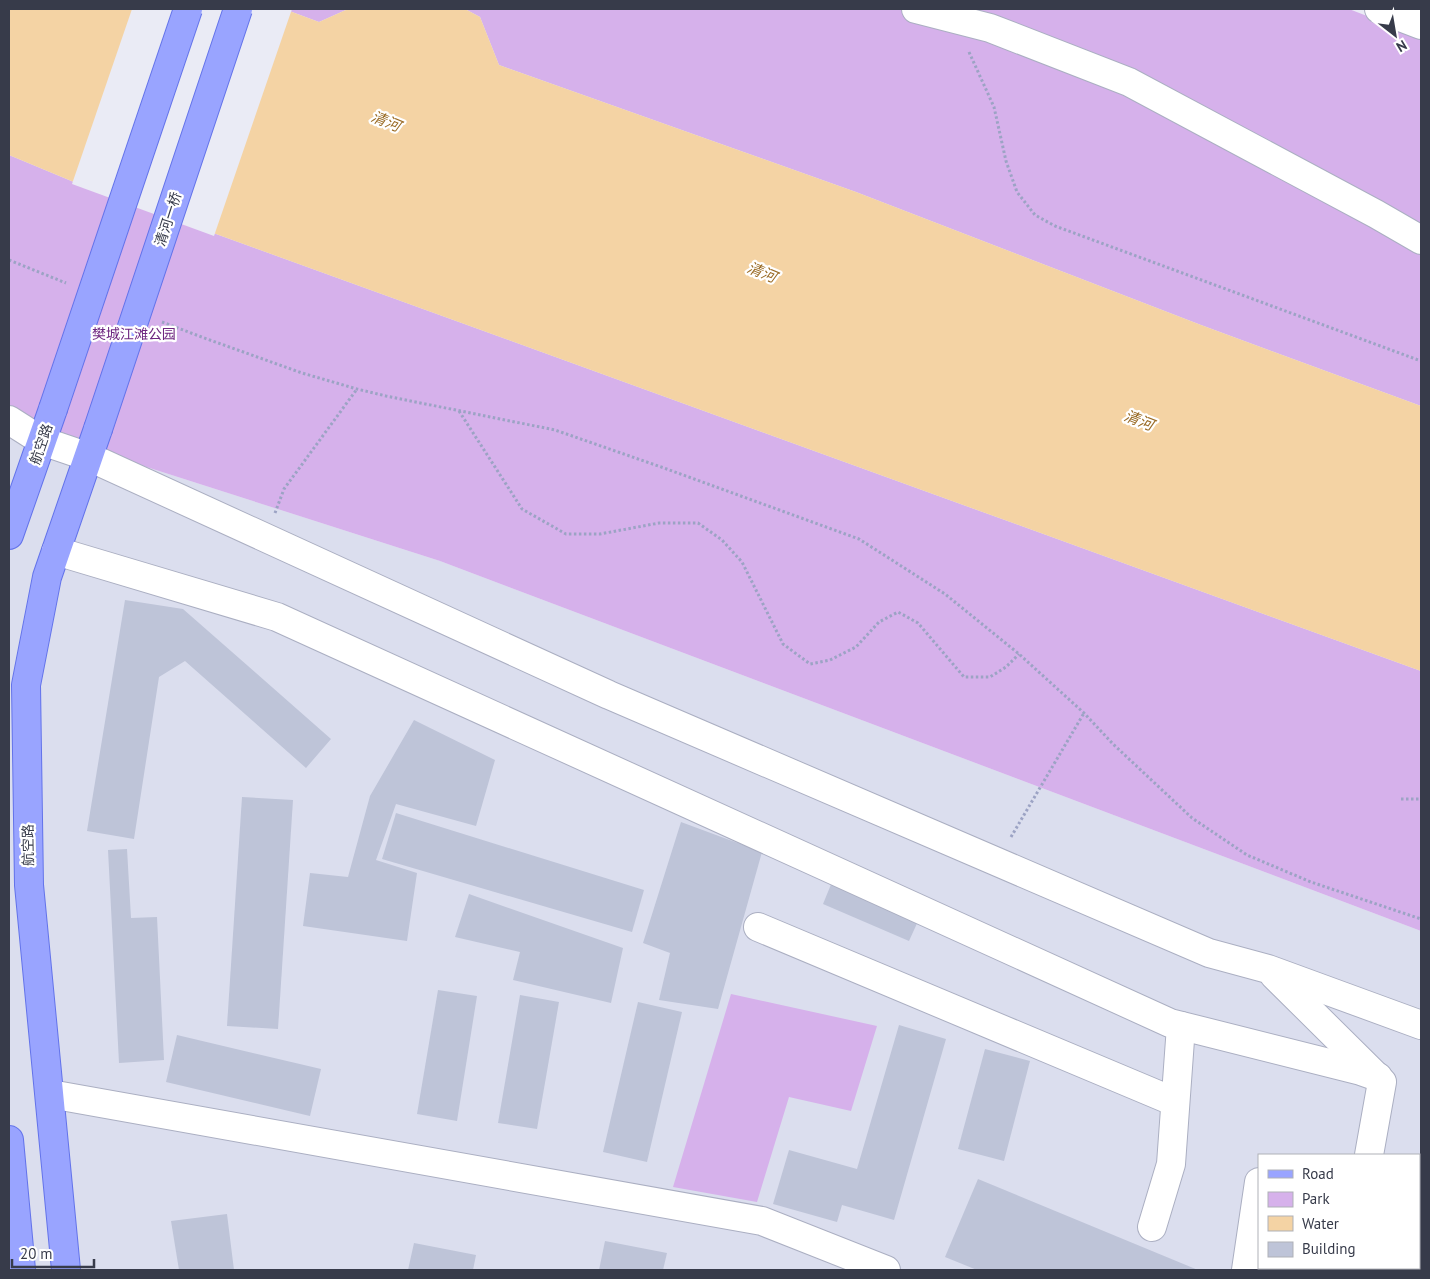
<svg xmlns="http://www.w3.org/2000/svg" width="1430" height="1279" font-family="'PT Sans','Noto Sans SC',sans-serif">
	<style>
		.residential { fill: #dbdeee; fill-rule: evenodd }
		.green { fill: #d6b1eb }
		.water { fill: #f4d3a4 }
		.pier { fill: #eaebf5 }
		.building { fill: #bec4d8 }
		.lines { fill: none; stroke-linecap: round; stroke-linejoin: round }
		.minor-casing { stroke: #abafc2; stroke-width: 30 }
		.major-casing { stroke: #6373ea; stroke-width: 30 }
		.path { stroke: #9ca3c4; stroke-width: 3; stroke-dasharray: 2.5 2.5; stroke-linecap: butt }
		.minor { stroke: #fff; stroke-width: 28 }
		.major { stroke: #99a4ff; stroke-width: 28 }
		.major-bridge-casing { stroke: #6373ea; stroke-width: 30; stroke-linecap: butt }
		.major-bridge { stroke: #99a4ff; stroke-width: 28 }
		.labels { text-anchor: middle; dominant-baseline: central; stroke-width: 4.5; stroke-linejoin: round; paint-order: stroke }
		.street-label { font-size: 14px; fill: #373b4a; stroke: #fff }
		.park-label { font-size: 14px; fill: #6e2680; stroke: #fff }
		.water-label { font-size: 15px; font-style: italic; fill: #9a6b25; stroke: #fff }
	</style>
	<rect width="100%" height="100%" fill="#eaebf5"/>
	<path class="residential" d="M9 423 440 561 1421 931V1270H9ZM1259 1155H1419V1268H1259Z"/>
	<g class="green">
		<path d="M284 9H348L319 22Z"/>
		<path d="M465 9H1349L1421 37V406L1201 325 856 192 499 65 480 17Z"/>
		<path d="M9 155 81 185 1421 671V931L440 561 9 423Z"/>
		<path d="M731 994 877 1026 851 1111 789 1097 757 1202 673 1187Z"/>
	</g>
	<path class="water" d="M9 9H284L319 22 348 9H465L480 17 499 65 856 192 1201 325 1421 406V671L81 185 9 155Z"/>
	<path class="pier" d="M132 9H292L214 236 72 184Z"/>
	<g class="building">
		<path d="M125 600 183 609 331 739 306 768 185 661 159 677 134 839 87 831Z"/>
		<path d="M414 720 495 760 476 826 396 804 376 860 417 873 407 941 303 926 310 873 348 877 370 796Z"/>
		<path d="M242 797 293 800 278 1029 227 1026Z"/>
		<path d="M396 813 644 890 632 932 382 859Z"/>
		<path d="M681 822 762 852 718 1009 659 1000 670 953 643 943Z"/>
		<path d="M127 849 131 918 157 917 164 1060 119 1063 108 850Z"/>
		<path d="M832 882 919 919 909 941 823 904Z"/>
		<path d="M469 894 623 948 611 1003 513 980 520 952 455 937Z"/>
		<path d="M438 990 477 996 457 1121 417 1114Z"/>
		<path d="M520 995 559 1002 537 1129 498 1123Z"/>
		<path d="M638 1002 682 1012 647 1162 603 1152Z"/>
		<path d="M899 1025 946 1039 894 1220 842 1205 837 1222 773 1204 789 1150 857 1169Z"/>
		<path d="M177 1035 321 1069 310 1116 166 1082Z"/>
		<path d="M985 1049 1030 1061 1004 1161 958 1149Z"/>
		<path d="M978 1179 1198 1270H977L945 1257Z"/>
		<path d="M227 1214 234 1270H179L171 1221Z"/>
		<path d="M605 1241 667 1253 663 1270H599Z"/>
		<path d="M414 1243 476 1255 473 1270H408Z"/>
		<rect x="1275" y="1268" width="61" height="2"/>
	</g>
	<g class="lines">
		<g class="minor-casing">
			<g id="minor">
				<path d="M916 9 990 28 1129 82 1376 214 1421 240"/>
				<path d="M1379 9 1421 25"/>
				<path d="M9 420 42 441 89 457 609 695 1209 953 1268 969 1421 1025"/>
				<path d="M56 551 277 617 1170 1023 1361 1071 1378 1077"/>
				<path d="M758 927 1175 1102"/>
				<path d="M1274 975 1382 1082 1369 1155"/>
				<path d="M50 1094 762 1221 886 1270"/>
				<path d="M1152 1227 1171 1164 1181 1026"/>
				<path d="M1246 1270 1259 1182"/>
				<path d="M1384 1270V1268"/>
			</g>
		</g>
		<g class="major-casing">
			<g id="major">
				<path d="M9 535 53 409"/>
				<path d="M9 1140 21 1270"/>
				<path d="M66 1270 29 885 26 685 47 577 98 429"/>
			</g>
		</g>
		<g class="path">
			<path d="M969 52 994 107 1006 161 1017 192 1035 215 1055 226 1421 361"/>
			<path d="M9 260 66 283"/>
			<path d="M162 322 207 339 302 373 357 389 386 396 555 430 664 468 859 539 945 594 1019 654 1084 713 1113 744 1192 818 1247 855 1311 882 1421 919"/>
			<path d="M459 411 522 509 566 534H600L659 523H698L722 540 742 562 783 644 810 664 830 660 856 647 879 622 898 612 918 623 964 677H990L1006 667 1019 654"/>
			<path d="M275 513 284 489 357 389"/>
			<path d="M1401 799H1421"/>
			<path d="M1011 837 1084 713"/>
		</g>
		<use href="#minor" class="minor"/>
		<use href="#major" class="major"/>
		<g class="major-bridge-casing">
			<g id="major-bridge">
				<path d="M53 409 188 9"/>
				<path d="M98 429 238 9"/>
			</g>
		</g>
		<use href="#major-bridge" class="major-bridge"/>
	</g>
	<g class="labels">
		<g class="street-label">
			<text transform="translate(168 219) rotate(-72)">清河一桥</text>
			<text transform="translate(41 444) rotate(-71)">航空路</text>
			<text transform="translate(28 845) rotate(-91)">航空路</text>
		</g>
		<g class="park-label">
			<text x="134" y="334">樊城江滩公园</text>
		</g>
		<g class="water-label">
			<text transform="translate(386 121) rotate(22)">清河</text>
			<text transform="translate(762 272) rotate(22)">清河</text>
			<text transform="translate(1139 420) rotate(21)">清河</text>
		</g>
	</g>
	<rect width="1430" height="1279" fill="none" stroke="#373b4a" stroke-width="20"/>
	<rect x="1258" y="1154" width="162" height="115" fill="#ffffff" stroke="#afb1b7"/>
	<rect x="1268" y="1170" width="25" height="8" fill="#99a4ff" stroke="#afb1b7"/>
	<text x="1302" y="1179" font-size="15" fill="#373b4a">Road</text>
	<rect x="1268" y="1192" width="25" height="15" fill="#d6b1eb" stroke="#afb1b7"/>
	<text x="1302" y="1204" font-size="15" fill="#373b4a">Park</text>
	<rect x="1268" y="1216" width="25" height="15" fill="#f4d3a4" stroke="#afb1b7"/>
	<text x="1302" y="1229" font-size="15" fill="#373b4a">Water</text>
	<rect x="1268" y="1242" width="25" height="15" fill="#bec4d8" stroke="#afb1b7"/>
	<text x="1302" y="1254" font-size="15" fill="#373b4a">Building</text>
	<g transform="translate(1395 35) rotate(149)" stroke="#ffffff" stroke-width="4" paint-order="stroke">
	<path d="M0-4L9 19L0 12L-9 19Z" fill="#373b4a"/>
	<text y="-8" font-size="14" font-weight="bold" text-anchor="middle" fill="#373b4a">N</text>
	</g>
	<path d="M12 1259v8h82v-8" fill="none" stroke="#373b4a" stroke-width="2.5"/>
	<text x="20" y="1259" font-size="15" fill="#373b4a" stroke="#ffffff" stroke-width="4" paint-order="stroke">20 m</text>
</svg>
